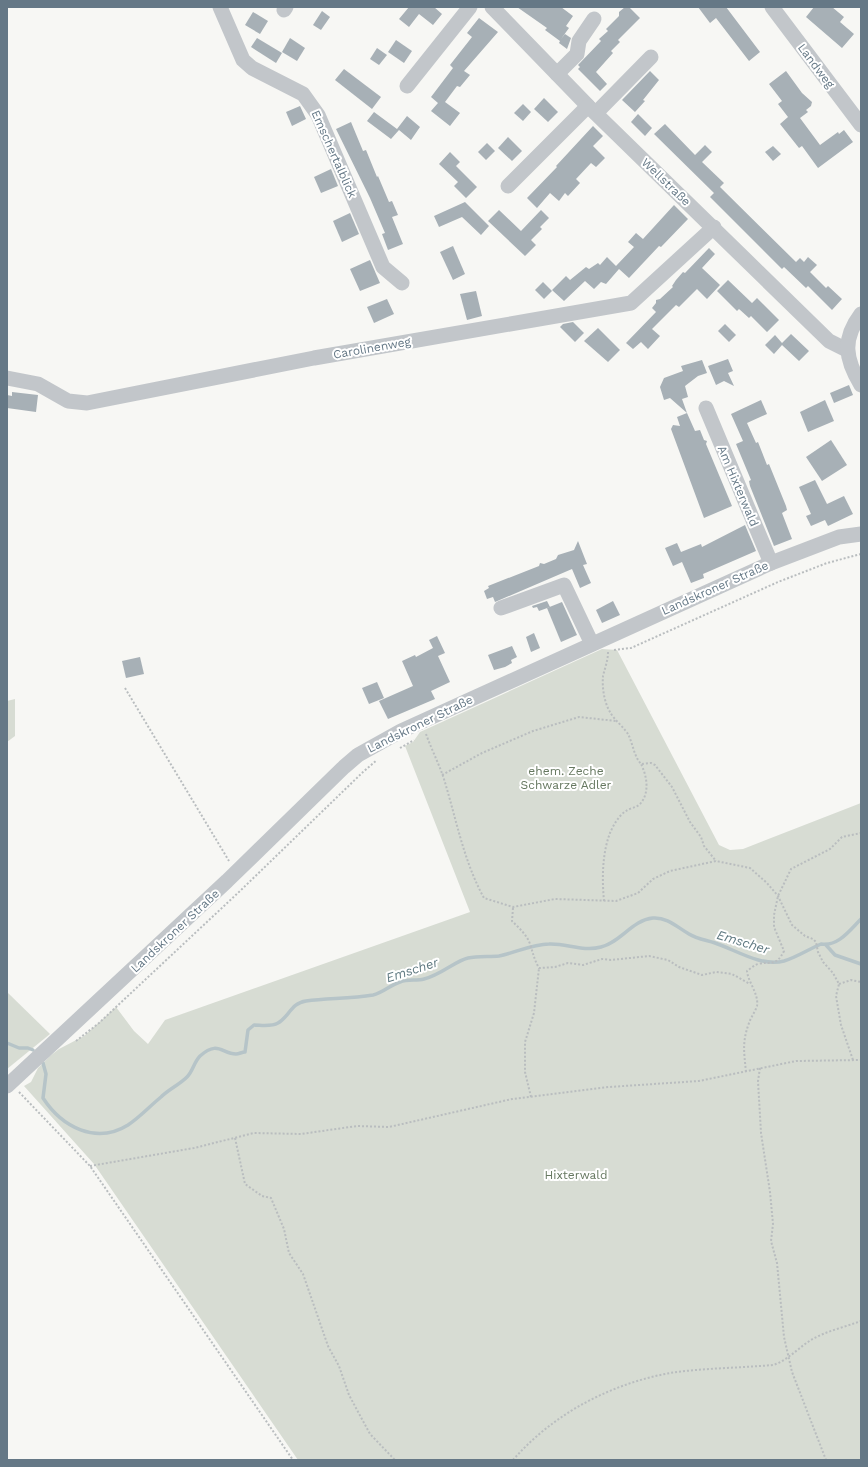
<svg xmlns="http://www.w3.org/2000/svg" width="868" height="1467" font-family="'Work Sans',sans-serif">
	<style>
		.green { fill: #d7dcd3 }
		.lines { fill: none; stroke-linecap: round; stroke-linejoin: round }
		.stream { stroke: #b6c4c8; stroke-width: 3.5 }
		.building { fill: #a7b0b6 }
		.path { stroke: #b9bdbf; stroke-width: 2; stroke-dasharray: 2 2; stroke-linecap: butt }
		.minor { stroke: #c2c6ca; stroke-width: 15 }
		.labels { text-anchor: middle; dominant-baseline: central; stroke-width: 4; stroke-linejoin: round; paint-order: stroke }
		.street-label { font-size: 12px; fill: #657886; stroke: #fff }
		.park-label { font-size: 12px; fill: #667860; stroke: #fff }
		.water-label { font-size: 13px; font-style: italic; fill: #607a82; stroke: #fff }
	</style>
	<rect width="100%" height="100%" fill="#f7f7f4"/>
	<g class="green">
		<path d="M602 649 617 650 719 845 730 850 743 849 861 803V1460H298L94 1164 24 1086 31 1082 38 1068 50 1056 59 1049 84 1036 116 1007 134 1031 148 1044 165 1020 470 912 405 746 413 742 420 732Z"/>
		<path d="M15 699V736L7 742V701Z"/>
		<path d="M7 992 50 1034 7 1069Z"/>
	</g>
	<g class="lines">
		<g class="stream">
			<path d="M826 945 835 955 861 964"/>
			<path d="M7 1043 19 1048H28L33 1050"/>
			<path d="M43 1063 46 1074 43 1098C62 1127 96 1145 128 1125 140 1117 150 1106 161 1097 169 1089 179 1085 187 1077 193 1071 194 1062 200 1056 218 1040 222 1054 236 1054 239 1054 242 1052 245 1052L248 1030 254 1025C261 1025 271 1027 278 1023 289 1017 291 1003 306 1001 328 998 350 999 373 995 383 993 390 985 400 982 408 979 416 981 424 979 441 975 455 961 468 958 478 956 489 957 499 956 515 953 532 944 549 944 566 943 583 952 601 947 621 942 632 920 653 918 667 917 677 927 689 934 697 939 706 940 715 943 736 950 761 967 784 961 797 957 809 949 821 944 838 947 850 930 861 919"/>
		</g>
	</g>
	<g class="building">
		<path d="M409 7H434L442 14 433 25 419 14 409 27 399 19Z"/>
		<path d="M517 7H561L573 16 566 26 569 28 561 39 565 34 571 38 567 49 559 43 560 41 545 30 547 28Z"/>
		<path d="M625 7H629L640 18 618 40 620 42 611 51 613 53 596 72 607 84 600 91 578 69 580 67 578 65 601 41 599 39 608 31 606 29 619 16V12Z"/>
		<path d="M698 7H726L760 52 749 61 716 18 710 23Z"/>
		<path d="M814 7H832L844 17 840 22 854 34 842 48 806 17Z"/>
		<path d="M322 11 330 17 321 30 313 25Z"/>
		<path d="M253 12 268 21 260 34 245 25Z"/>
		<path d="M479 18 498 32 464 71 470 75 460 87 457 86 445 102 460 113 450 126 431 111 438 103 431 97 453 68 450 65 472 37 467 33Z"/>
		<path d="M257 38 282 53 276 63 251 47Z"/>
		<path d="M290 38 305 48 297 61 282 52Z"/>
		<path d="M396 40 412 51 404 63 388 52Z"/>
		<path d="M377 48 387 55 379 65 370 59Z"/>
		<path d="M344 69 381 97 372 109 335 80Z"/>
		<path d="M650 71 659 80 643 100 645 101 635 112 622 100Z"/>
		<path d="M786 71 802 93 812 102 811 106 806 110 808 112 800 118 820 145 838 132 839 134 844 130 853 142 818 168 802 146 799 148 780 124 788 117 778 104 782 101 769 84Z"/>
		<path d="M544 98 558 112 548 122 534 109Z"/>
		<path d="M523 104 531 112 523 121 514 113Z"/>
		<path d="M300 106 306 119 292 126 286 112Z"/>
		<path d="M374 112 397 129 407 116 420 127 411 140 399 130 391 139 367 121Z"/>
		<path d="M638 114 652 128 645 136 631 122Z"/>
		<path d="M351 122 363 151 366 150 377 177 378 176 389 202 392 201 398 215 392 217 403 244 388 250 382 234 385 233 370 198 336 129Z"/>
		<path d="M665 124 695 155 705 145 712 152 702 162 724 183 720 187 796 262 800 258 804 262 808 257 817 265 810 272 826 288 828 286 842 299 832 310 808 286 806 288 784 267 782 269 710 197 714 193 654 134Z"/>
		<path d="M593 126 603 136 593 146 605 158 596 167 591 163 576 179 580 183 568 196 565 193 559 201 550 193 537 208 527 198 557 167 556 166Z"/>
		<path d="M508 137 522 151 512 161 498 148Z"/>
		<path d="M487 143 495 151 486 160 478 152Z"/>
		<path d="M773 146 781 154 773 161 765 152Z"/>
		<path d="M450 152 460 162 456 166 477 187 466 198 454 186 458 182 439 164Z"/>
		<path d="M331 169 338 186 321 193 314 177Z"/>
		<path d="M465 202 489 226 481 235 462 217 439 227 434 216Z"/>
		<path d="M674 205 688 219 661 247 659 246 629 278 619 269 606 284 601 282 594 289 585 281 564 301 552 290 566 276 570 280 586 267 589 269 598 263 600 265 607 257 616 266 634 247 628 242 636 233 643 239Z"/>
		<path d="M499 210 521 231 541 210 549 218 540 227 542 229 531 240 536 245 525 256 488 221Z"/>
		<path d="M350 213 359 234 342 242 333 221Z"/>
		<path d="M453 246 465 274 453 280 440 252Z"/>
		<path d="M709 248 715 254 702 268 720 285 707 299 697 289 679 307 676 305 652 329 660 336 648 349 641 342 633 349 626 343 656 312 652 308 656 303V300L660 299 673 287 672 286 676 280 683 272 685 273Z"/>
		<path d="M370 260 380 283 360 291 350 269Z"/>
		<path d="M728 280 752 303 757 298 779 320 767 332 751 316 749 318 739 309 737 311 717 291Z"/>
		<path d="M543 282 552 291 544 299 535 290Z"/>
		<path d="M476 291 482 316 467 320 460 294Z"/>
		<path d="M387 299 394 314 374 323 367 307Z"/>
		<path d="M573 322 584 333 575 342 560 327 563 324Z"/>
		<path d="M725 324 736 335 729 342 718 331Z"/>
		<path d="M598 328 620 350 608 362 584 341Z"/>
		<path d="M791 334 809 351 799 361 782 345 774 354 765 345 775 335 782 343Z"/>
		<path d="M728 359 733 371 728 373 734 386 724 381 716 385 708 366Z"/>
		<path d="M702 360 707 373 698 376 685 386 688 397 682 399 687 413 670 398 664 400 660 387 664 378 683 371 681 366Z"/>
		<path d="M849 385 853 395 834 403 830 393Z"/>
		<path d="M12 392 38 395 36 412 7 408V395L12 396Z"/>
		<path d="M761 400 767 414 747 423 756 443 758 442 767 465 769 464 786 506 787 510 782 513 792 539 774 546 750 486 749 481 751 480 736 444 743 441 731 414Z"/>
		<path d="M825 400 834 421 808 432 800 412Z"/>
		<path d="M687 413 695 431 700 430 704 440 707 441 706 444 732 506 704 518 671 429 673 425 680 426 677 417Z"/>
		<path d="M831 440 847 465 822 481 806 457Z"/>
		<path d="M815 480 827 504 844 496 853 514 828 526 825 520 811 526 806 516 811 514 799 487Z"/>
		<path d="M745 525 756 551 703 574 704 578 691 583 682 562 673 566 665 548 677 543 681 552 701 544 702 547Z"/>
		<path d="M578 541 587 564 583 565 591 583 580 588 572 569 495 602 493 597 487 599 484 591 489 588 488 586 539 566 540 563 544 564 556 559 558 555 574 550Z"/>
		<path d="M547 601 550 607 539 611 537 607 533 608 532 606Z"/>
		<path d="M613 601 620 615 602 623 596 610Z"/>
		<path d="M562 602 577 635 561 642 547 608Z"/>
		<path d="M534 633 540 648 531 652 526 637Z"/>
		<path d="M437 636 445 653 438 656 450 682 431 691 435 699 388 719 379 701 413 686 402 661 415 655 416 657 433 648 429 640Z"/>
		<path d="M512 646 517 657 511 660 512 663 505 667 494 670 488 655Z"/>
		<path d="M140 657 144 674 126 678 122 661Z"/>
		<path d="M377 682 384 698 369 704 362 688Z"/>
	</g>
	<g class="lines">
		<g class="path">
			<path d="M614 650 631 648 778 582 827 563 861 554"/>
			<path d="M608 652C608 660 605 668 603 676 602 687 604 702 610 712 614 720 626 729 629 736 633 745 634 756 641 764L651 763 655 765 672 787 690 822 701 837 704 846 716 861"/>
			<path d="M125 688 229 861"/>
			<path d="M426 734C431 748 438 762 443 776 456 817 463 860 484 898L513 907 555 899 616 901 638 893 653 879 670 871 716 861 750 868 767 883 778 896 792 925 805 936 813 939 816 942 818 952 823 962 833 973 839 984 836 996 841 1025 853 1060"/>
			<path d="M400 748 414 740"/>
			<path d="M442 775 482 753 533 731 579 717 616 721"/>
			<path d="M604 901C602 879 602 854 610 833 613 826 619 815 626 811 630 808 636 808 640 804 650 793 647 776 641 764"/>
			<path d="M513 908 512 921C519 928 527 935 530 944 533 953 534 959 539 968L555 967 568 963 583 965 602 959 611 960 649 956 668 960 679 967 702 975 716 972 732 974 750 984"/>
			<path d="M839 984 851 980 861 982"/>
			<path d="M76 1041 99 1023 240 891 363 772 377 760"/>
			<path d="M760 1068 758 1081 761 1133 770 1192 773 1224 771 1241 777 1263 784 1337 792 1372 826 1460"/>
			<path d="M746 1072C744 1052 742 1042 749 1023 751 1017 755 1012 757 1006 759 994 748 982 747 971 750 969 754 965 758 964 771 961 776 967 784 951L774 927V915L778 896 791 869 830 849 842 837 861 833"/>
			<path d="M19 1092 90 1166 293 1460"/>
			<path d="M531 1097 525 1072V1042L534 1013 539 968"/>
			<path d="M235 1138 245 1184 262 1196 271 1198 284 1229 289 1253 303 1274 328 1346 339 1366 349 1395 370 1434 395 1460"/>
			<path d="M90 1166 194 1148 254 1133 301 1134 357 1126 389 1127 512 1099 609 1087 699 1081 796 1061 861 1060"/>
			<path d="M513 1460C553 1414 610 1384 670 1373 703 1368 739 1368 773 1365 787 1361 798 1348 811 1340 826 1331 845 1327 861 1321"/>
		</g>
		<g class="minor">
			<path d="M220 7 243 60 252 68 303 94 318 115 383 267 402 283"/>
			<path d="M492 7 588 106 829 341 847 350"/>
			<path d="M772 7 861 125"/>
			<path d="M284 10 286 7"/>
			<path d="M557 74 577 54 579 41 594 19"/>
			<path d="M407 86 470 7"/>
			<path d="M596 113 651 57"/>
			<path d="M508 186 588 106"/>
			<path d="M861 314C842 339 845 359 861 385"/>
			<path d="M7 378 38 384 68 401 87 403 314 358 631 303 714 227"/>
			<path d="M706 408 771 563"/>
			<path d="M501 608 564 585 592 644"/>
			<path d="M7 1086 227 881 344 767 358 755 401 731 771 563 839 537 861 534"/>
		</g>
	</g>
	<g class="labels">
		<g class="street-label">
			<text transform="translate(816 66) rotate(53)">Landweg</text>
			<text transform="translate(334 154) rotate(66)">Emschertalblick</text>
			<text transform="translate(666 182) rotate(44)">Wellstraße</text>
			<text transform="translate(372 348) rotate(-10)">Carolinenweg</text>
			<text transform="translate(738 486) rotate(67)">Am Hixterwald</text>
			<text transform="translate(715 588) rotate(-24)">Landskroner Straße</text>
			<text transform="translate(420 724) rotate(-26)">Landskroner Straße</text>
			<text transform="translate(175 931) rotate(-43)">Landskroner Straße</text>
		</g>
		<g class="park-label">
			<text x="566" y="771">ehem. Zeche<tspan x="566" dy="14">Schwarze Adler</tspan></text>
			<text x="576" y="1175">Hixterwald</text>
		</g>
		<g class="water-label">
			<text transform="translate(743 942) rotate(17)">Emscher</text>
			<text transform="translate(412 970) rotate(-18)">Emscher</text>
		</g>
	</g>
	<rect width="868" height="1467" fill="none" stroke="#657886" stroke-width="16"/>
</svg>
